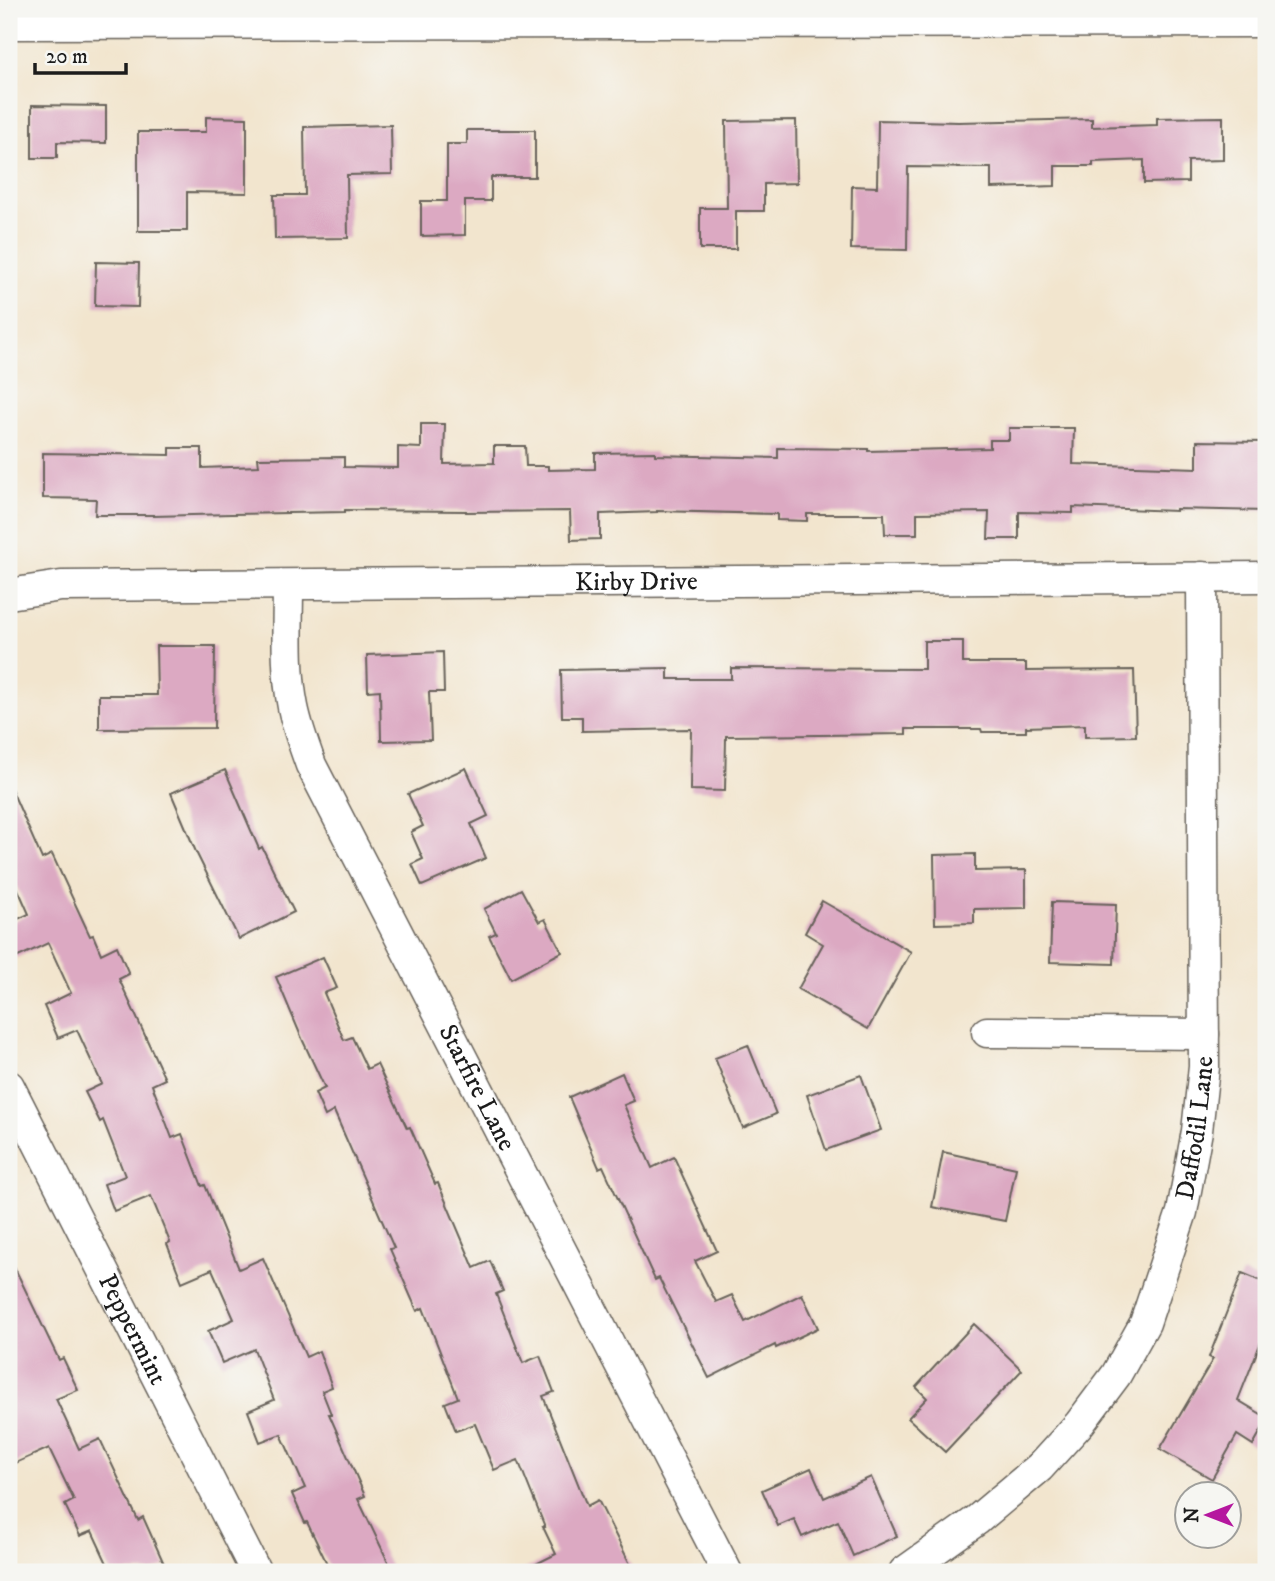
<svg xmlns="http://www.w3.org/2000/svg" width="1275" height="1581" font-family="'IM FELL DW Pica',serif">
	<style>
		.building { fill: #dca9c2 }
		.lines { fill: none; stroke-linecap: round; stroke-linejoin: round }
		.street-casing { stroke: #67625a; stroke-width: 33 }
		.street { stroke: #fff; stroke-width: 30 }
		.labels { text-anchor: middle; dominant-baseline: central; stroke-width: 5; stroke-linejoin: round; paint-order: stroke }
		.street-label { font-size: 26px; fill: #1c1c1c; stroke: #f6f6f2 }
	</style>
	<rect width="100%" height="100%" fill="#f6f6f2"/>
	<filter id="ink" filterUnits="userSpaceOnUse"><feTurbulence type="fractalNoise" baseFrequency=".0143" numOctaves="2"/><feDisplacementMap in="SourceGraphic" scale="14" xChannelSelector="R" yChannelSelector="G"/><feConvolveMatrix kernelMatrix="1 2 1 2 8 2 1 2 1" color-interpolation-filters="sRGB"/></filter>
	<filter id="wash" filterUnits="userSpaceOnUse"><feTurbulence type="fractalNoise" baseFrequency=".00686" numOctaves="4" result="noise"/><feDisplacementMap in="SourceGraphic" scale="28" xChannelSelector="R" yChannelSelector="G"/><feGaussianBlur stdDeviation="1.57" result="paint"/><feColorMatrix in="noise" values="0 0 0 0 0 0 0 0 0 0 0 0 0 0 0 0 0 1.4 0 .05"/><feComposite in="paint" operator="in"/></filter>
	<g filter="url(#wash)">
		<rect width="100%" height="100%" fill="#f2e5ce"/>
		<g id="blocks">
			<g class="building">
				<path d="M32 105 106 106V143L57 142V158H32Z"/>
				<path d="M206 117 247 118V193L187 192V231H138V132H206Z"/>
				<path d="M1223 117V160L1188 161V182L1144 183V160L1093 162V166H1055V186L991 188V168L908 167 907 250 851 249 852 186 877 187 878 120 958 122 1092 119V127L1157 125V118Z"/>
				<path d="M796 120 797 183 764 184V211H736V249H700V208H727L726 121Z"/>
				<path d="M391 125 392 174 347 175 348 238 275 239 274 195H305L304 127Z"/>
				<path d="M467 130H535V177H491V201H465V235L421 236V201H447V144H467Z"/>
				<path d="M96 262 139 263 138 307 95 306Z"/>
				<path d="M421 424H445L444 464 494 463V446H525L526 466H548V470L595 469V453L655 452V455L778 458V448L868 449V451L990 448V440H1009V428H1074L1073 464 1197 468V441L1266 442V511L1176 509V511L1073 507V513L1019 512V539H988L989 512 917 513V534H885L884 514H807V521L777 520V514L657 511V512L600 514V539L571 540 570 511 466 512V511L345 510V512L231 514 154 516V515H95L96 499 43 498V453L170 455V448H202V468L259 466 258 458 344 457V467L398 468V447L421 448Z"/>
				<path d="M924 641H963V663H1026V671L1134 670 1136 736 1085 737V725L1026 727V732H982L981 729H906V734L726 736 725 791 690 790 691 729 582 731V717H562L561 670 668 668V679H731V668L924 669Z"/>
				<path d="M156 646H215L214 728 99 729V695H157Z"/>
				<path d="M443 652 444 692H429L431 740 381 741 380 690 368 691 367 655Z"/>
				<path d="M466 768 488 816 471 824 486 858 422 886 412 864 423 859 411 832 423 826 408 794Z"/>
				<path d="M225 770 259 849 262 847 294 912 239 939 196 852 171 793Z"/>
				<path d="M9 784 42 859 52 854 90 936 93 935 101 954 117 946 129 974 119 979 165 1079 152 1085 172 1138 182 1134 202 1186 205 1185 239 1269 263 1258 306 1357 319 1351 332 1387 322 1391 331 1414H329L365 1496 358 1499 393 1572H331L307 1522 305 1523 292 1494 305 1488 281 1434 260 1442 248 1411 274 1400 254 1349 222 1363 208 1331 234 1319 212 1269 182 1282 167 1244 170 1242 151 1196 114 1211 104 1184 125 1176 103 1120 100 1122 85 1092 102 1084 77 1030 58 1038 44 1006 71 993 48 943 16 958 9 943V923L29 914 9 869Z"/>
				<path d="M975 854V871L1026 870V908L974 909V923L935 924 934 855Z"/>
				<path d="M521 889 539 922 545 919 562 952 511 979 489 936 496 933 484 909Z"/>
				<path d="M822 901 911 952 868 1029 798 989 823 944 805 933Z"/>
				<path d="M1052 902 1116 904 1114 964 1050 962Z"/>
				<path d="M323 957 337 988 324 993 344 1040 352 1037 367 1069 377 1064 407 1128 410 1127 435 1184 438 1183 474 1268 490 1261 503 1291 496 1294 523 1363 540 1356 554 1392 543 1396 587 1506 598 1500 634 1572H520L556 1554 543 1527H545L518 1460 494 1470 475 1424 456 1431 445 1403 458 1398 423 1308 417 1311 390 1249 394 1248 334 1111 325 1116 315 1093 325 1088 303 1041 276 977Z"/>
				<path d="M748 1045 776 1114 743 1128 715 1058Z"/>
				<path d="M622 1073 634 1101 624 1105 652 1168 674 1157 717 1251 695 1261 716 1302 732 1295 745 1322 802 1294 818 1328 776 1348 775 1345 709 1378 659 1278 655 1280 603 1166 599 1168 569 1097Z"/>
				<path d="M861 1075 881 1130 826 1150 807 1095Z"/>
				<path d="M943 1152 1016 1168 1005 1221 932 1207Z"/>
				<path d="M9 1256 59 1360 63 1358 78 1390 56 1399 79 1449 100 1439 138 1520 143 1517 165 1566 152 1572H111L92 1531 80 1536 65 1505 74 1500 49 1448 9 1466Z"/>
				<path d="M1242 1273 1266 1283V1329L1238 1400 1266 1417V1422L1253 1445 1237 1435 1212 1479 1160 1449 1213 1359 1209 1357Z"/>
				<path d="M974 1324 1022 1370 945 1452 908 1418 927 1398 916 1387Z"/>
				<path d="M811 1468 824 1498 871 1477 897 1536 853 1556 838 1521 802 1537 794 1519 778 1526 762 1490Z"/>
			</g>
		</g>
	</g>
	<g filter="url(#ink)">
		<use href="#blocks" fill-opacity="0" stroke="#67625a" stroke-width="2"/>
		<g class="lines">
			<g class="street-casing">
				<g id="street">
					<path d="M9 24 1266 22"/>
					<path id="s1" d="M288 585C288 625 285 667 293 707 297 727 304 746 311 765L727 1572"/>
					<path id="s2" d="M9 594 61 586 1266 577"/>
					<path d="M987 1032 1204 1034"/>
					<path id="s3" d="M9 1086 256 1572"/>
					<path id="s4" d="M904 1572 977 1520 1040 1467 1080 1423 1116 1375 1145 1323 1182 1212 1197 1131 1204 1067 1202 577"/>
				</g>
			</g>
			<use href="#street" class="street"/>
		</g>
	</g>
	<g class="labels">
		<g class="street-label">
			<text stroke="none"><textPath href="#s2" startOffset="628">Kirby Drive</textPath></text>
			<text stroke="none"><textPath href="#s1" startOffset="546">Starfire Lane</textPath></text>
			<text stroke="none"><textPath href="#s4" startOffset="553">Daffodil Lane</textPath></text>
			<text stroke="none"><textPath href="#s3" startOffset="273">Peppermint</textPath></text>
		</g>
	</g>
	<rect width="1275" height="1581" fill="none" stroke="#f6f6f2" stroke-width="35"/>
	<g transform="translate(1208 1515) rotate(270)"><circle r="33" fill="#f6f6f2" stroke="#9f9f9c" stroke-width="2"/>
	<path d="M0-5L12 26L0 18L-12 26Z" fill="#b5179e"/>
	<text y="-10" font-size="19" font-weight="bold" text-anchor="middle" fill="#1c1c1c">N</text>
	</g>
	<path d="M35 63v10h91v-10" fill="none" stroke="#1c1c1c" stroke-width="3.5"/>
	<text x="46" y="63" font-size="21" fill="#1c1c1c" stroke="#f6f6f2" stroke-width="5" paint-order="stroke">20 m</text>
</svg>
